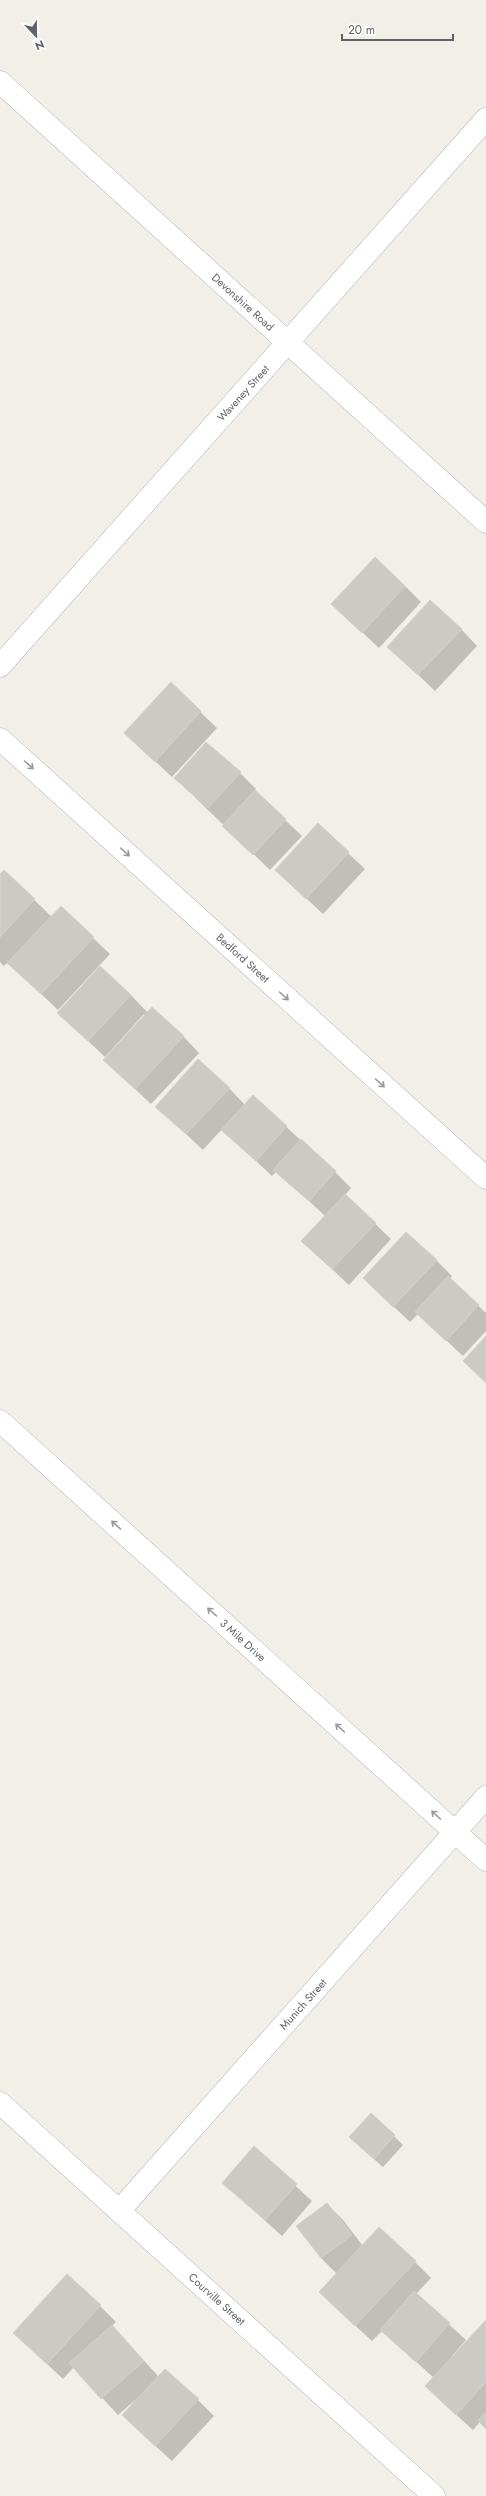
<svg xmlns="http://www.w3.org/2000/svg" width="486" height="2496" font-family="Jost,sans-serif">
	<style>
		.shadow { fill: #0003 }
		.building { fill: #cccac5; stroke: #d6d1c6 }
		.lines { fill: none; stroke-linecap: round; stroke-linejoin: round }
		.minor-casing { stroke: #b5b8bc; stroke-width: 23 }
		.minor { stroke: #fff; stroke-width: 22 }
		.oneway { stroke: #979a9d }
		.labels { text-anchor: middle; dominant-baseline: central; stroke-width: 3; stroke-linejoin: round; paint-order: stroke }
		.street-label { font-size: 11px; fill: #5f6368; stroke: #fff }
	</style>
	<rect width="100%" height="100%" fill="#f1efe8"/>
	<g class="shadow">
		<path d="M405 586 421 602 379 648 349 620Z"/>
		<path d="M461 629 477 646 435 691 389 647Z"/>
		<path d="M171 684 217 728 172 777 125 733Z"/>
		<path d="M240 773 256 789 254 791 302 836 270 870 175 778Z"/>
		<path d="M318 825 365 869 323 914 293 886Z"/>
		<path d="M4 871 52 917 61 908 110 954 58 1010 8 962 4 966 0 962V876Z"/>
		<path d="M131 995 148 1013 183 1036 199 1053 151 1104 104 1060 145 1016 144 1014 105 1057 59 1013Z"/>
		<path d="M229 1088 245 1105 253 1096 335 1172 351 1188 345 1195 391 1239 349 1285 319 1257 325 1216 277 1171 272 1176 222 1129 203 1150 156 1106Z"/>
		<path d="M436 1260 452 1276 450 1279 486 1313V1331L463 1356 418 1314 410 1322 380 1294Z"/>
		<path d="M371 2114 403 2145 383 2167 359 2146Z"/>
		<path d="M254 2148 312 2201 282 2236 223 2183Z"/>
		<path d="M327 2204 343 2220 363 2246 415 2262 431 2278 416 2294 466 2340 452 2356 453 2357 486 2321V2428L480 2422 473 2430 442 2402 426 2386 434 2378 382 2331 372 2341 336 2308 337 2274 321 2258Z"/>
		<path d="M100 2306 116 2322 112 2326 159 2377 198 2400 214 2416 172 2461 140 2432V2396L118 2415 74 2367 63 2379 31 2349Z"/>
	</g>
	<g class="building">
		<path d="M375 557 405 586 362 633 331 604Z"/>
		<path d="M430 600 462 629 418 675 387 647Z"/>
		<path d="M171 682 201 711 155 762 124 733Z"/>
		<path d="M206 742 241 772 208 808 174 778Z"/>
		<path d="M255 790 286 819 253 855 222 826Z"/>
		<path d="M318 823 349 852 306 899 275 870Z"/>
		<path d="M4 870 35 899 0 937V874Z"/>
		<path d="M61 906 94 937 41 994 7 963Z"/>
		<path d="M100 966 131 995 88 1041 57 1013Z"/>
		<path d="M152 1007 184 1036 135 1089 103 1060Z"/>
		<path d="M198 1059 230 1088 186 1134 155 1107Z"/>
		<path d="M253 1095 287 1126 256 1161 221 1130Z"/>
		<path d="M301 1139 336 1171 309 1201 273 1170Z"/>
		<path d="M345 1194 376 1223 332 1269 301 1241Z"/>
		<path d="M406 1232 437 1260 393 1307 363 1278Z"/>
		<path d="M448 1276 479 1305 446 1341 415 1312Z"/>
		<path d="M486 1336V1383L463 1361Z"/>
		<path d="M371 2113 395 2135 374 2159 349 2137Z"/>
		<path d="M254 2146 297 2184 265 2220 222 2183Z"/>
		<path d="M327 2203 352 2235 321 2258 296 2226Z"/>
		<path d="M379 2227 416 2261 355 2326 319 2292Z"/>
		<path d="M67 2274 101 2305 47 2364 13 2333Z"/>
		<path d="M414 2291 450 2323 416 2362 380 2330Z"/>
		<path d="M486 2320V2382L456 2415 425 2386Z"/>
		<path d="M112 2325 144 2361 101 2399 69 2363Z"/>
		<path d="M165 2369 199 2399 155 2446 122 2415Z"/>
		<path d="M486 2412V2429L478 2421Z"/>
	</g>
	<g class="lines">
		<g class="minor-casing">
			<g id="minor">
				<path d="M0 82 486 522"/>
				<path d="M0 666 486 119"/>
				<path d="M0 739 486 1178"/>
				<path d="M0 1421 486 1860"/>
				<path d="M0 2103 434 2496"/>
				<path d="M119 2211 486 1797"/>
			</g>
		</g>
		<use href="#minor" class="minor"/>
	</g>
	<defs><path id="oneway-shaft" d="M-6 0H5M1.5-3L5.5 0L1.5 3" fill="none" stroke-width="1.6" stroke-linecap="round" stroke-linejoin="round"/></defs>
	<g class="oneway">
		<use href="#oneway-shaft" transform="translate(29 765) rotate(42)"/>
		<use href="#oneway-shaft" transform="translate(125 852) rotate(42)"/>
		<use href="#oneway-shaft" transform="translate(284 996) rotate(42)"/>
		<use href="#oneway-shaft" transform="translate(380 1083) rotate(42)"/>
		<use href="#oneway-shaft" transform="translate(116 1525) rotate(-138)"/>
		<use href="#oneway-shaft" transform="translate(212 1612) rotate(-138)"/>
		<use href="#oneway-shaft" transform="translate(340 1728) rotate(-138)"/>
		<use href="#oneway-shaft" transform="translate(436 1815) rotate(-138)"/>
	</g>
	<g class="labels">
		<g class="street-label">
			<text transform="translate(243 302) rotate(42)">Devonshire Road</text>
			<text transform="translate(243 393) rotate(-48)">Waveney Street</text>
			<text transform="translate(243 958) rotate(42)">Bedford Street</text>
			<text transform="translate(243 1640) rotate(42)">3 Mile Drive</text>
			<text transform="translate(303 2004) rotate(-48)">Munich Street</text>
			<text transform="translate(217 2299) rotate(42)">Courville Street</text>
		</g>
	</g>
	<g transform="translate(36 36) rotate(158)" stroke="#ffffff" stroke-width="3" paint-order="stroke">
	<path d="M0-3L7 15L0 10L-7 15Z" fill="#5f6368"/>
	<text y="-6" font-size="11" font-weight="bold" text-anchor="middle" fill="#5f6368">N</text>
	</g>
	<path d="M342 34v6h111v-6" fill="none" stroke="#5f6368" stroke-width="2"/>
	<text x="348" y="34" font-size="12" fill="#5f6368" stroke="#ffffff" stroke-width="3" paint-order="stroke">20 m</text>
</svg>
